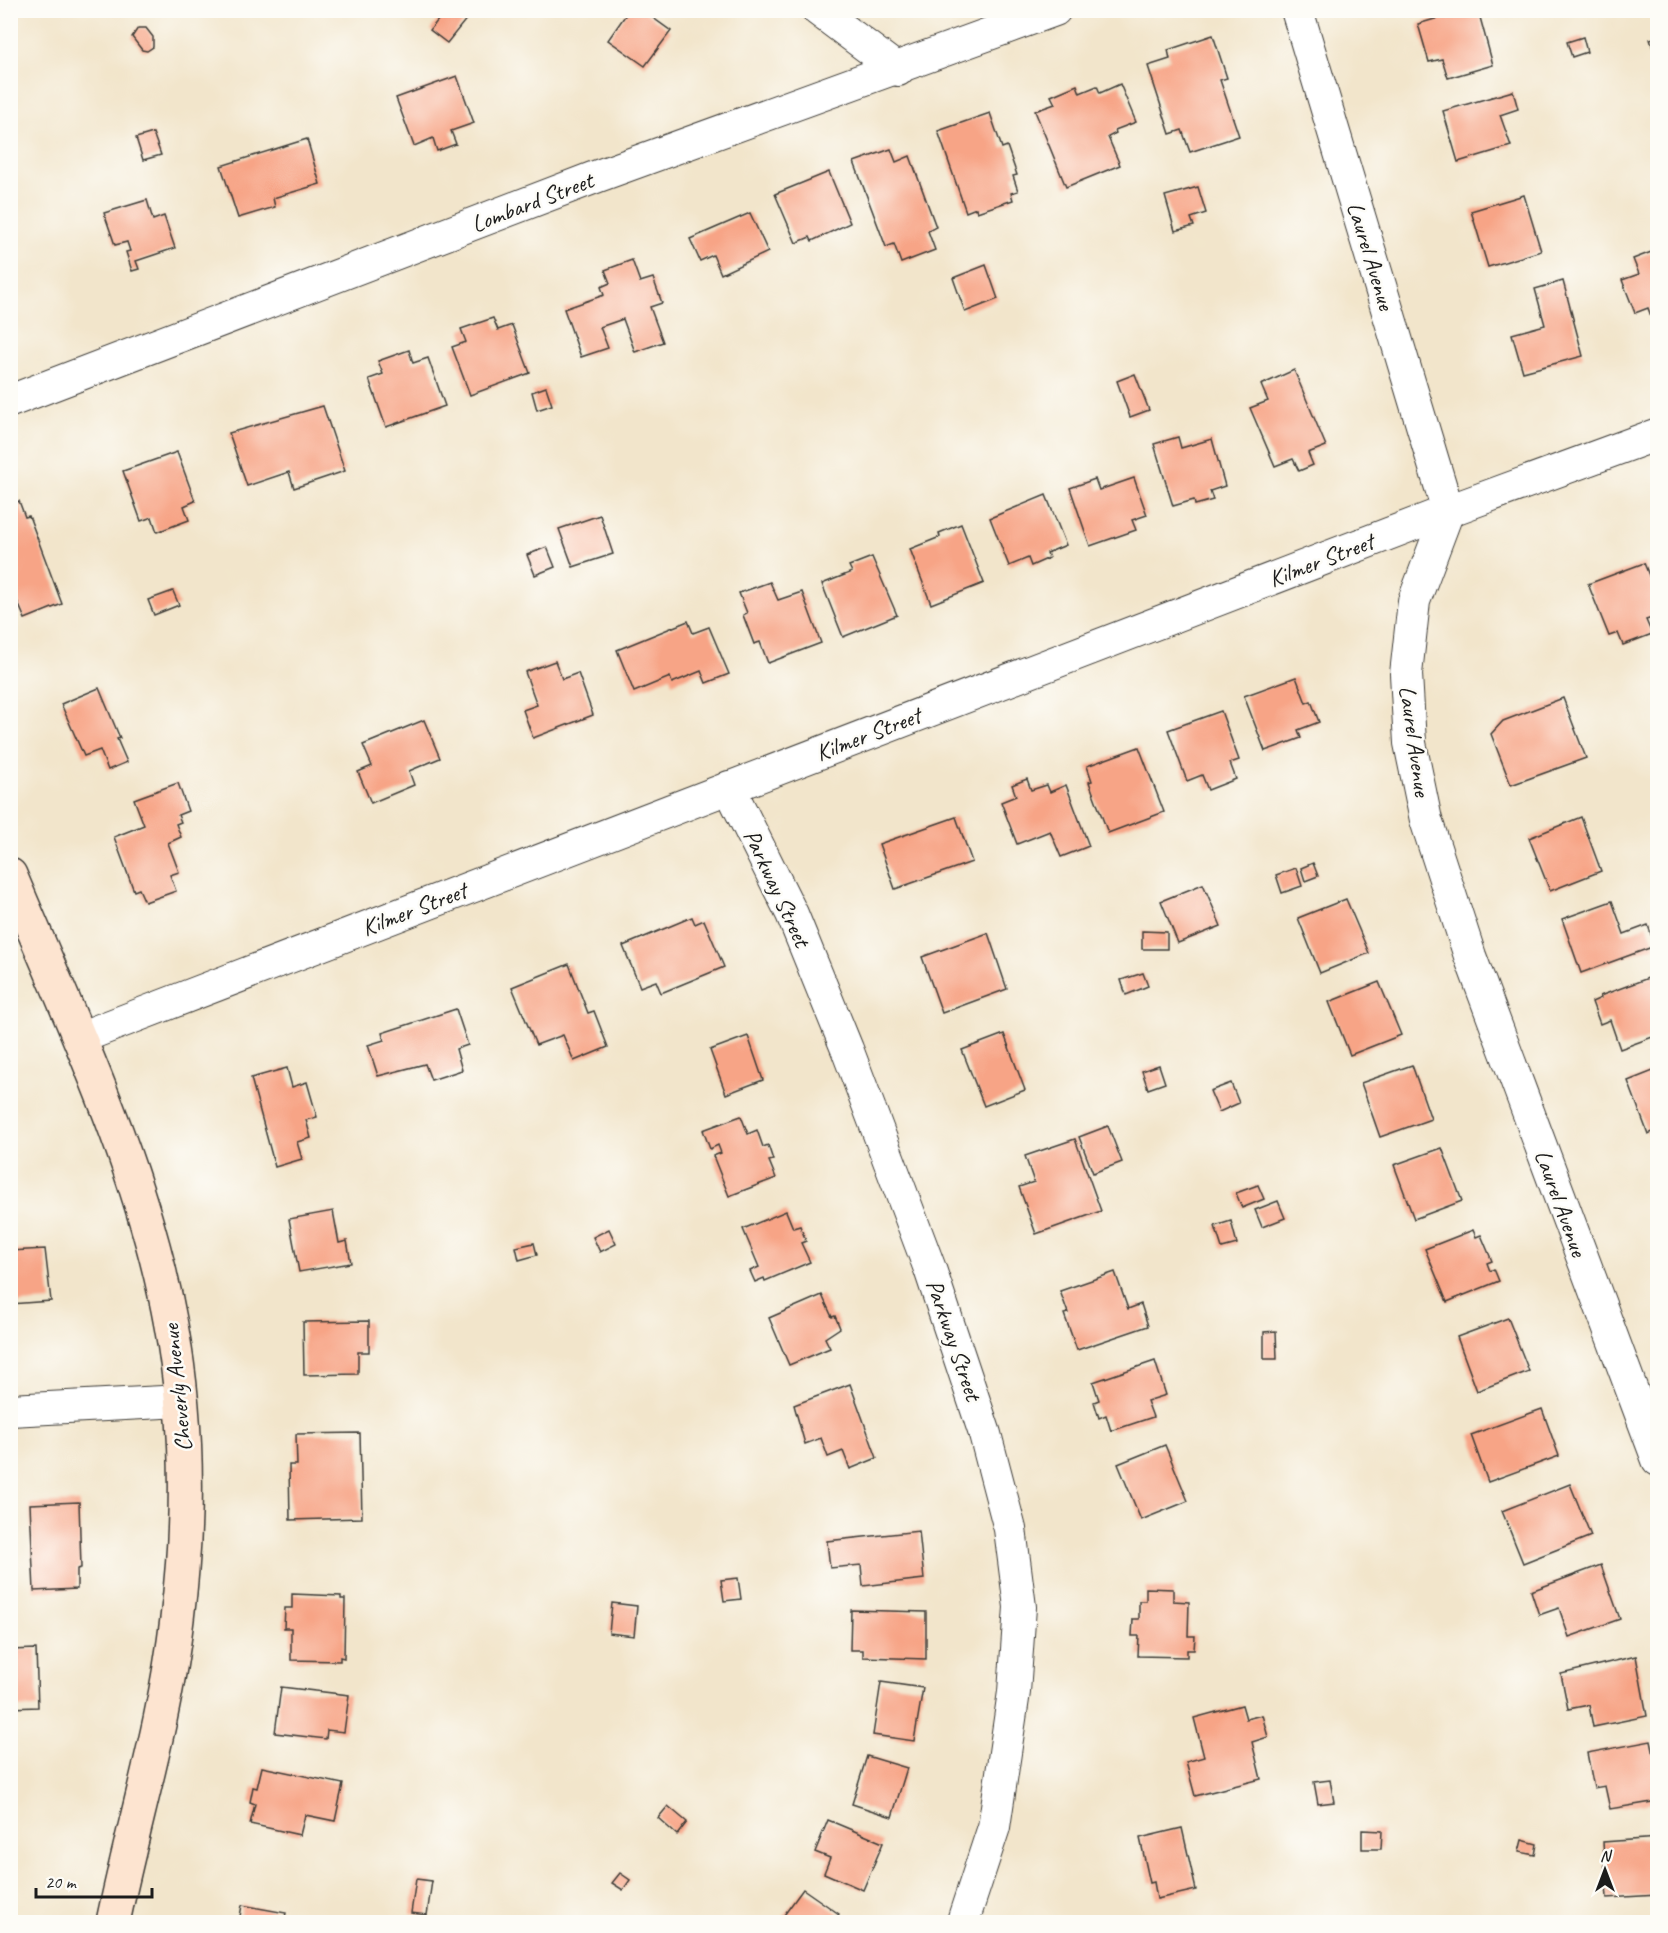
<svg xmlns="http://www.w3.org/2000/svg" width="1668" height="1933" font-family="Caveat,sans-serif">
	<style>
		.building { fill: #f7a486 }
		.lines { fill: none; stroke-linecap: round; stroke-linejoin: round }
		.street-casing { stroke: #3c3a36; stroke-width: 34 }
		.secondary-casing { stroke: #3c3a36; stroke-width: 36 }
		.street { stroke: #fff; stroke-width: 32 }
		.secondary { stroke: #fde4d0; stroke-width: 33 }
		.labels { text-anchor: middle; dominant-baseline: central; stroke-width: 5; stroke-linejoin: round; paint-order: stroke }
		.street-label { font-size: 24px; fill: #1c1c1c; stroke: #fdfcf7 }
	</style>
	<rect width="100%" height="100%" fill="#fdfcf7"/>
	<filter id="ink" filterUnits="userSpaceOnUse"><feTurbulence type="fractalNoise" baseFrequency=".0167" numOctaves="2"/><feDisplacementMap in="SourceGraphic" scale="12" xChannelSelector="R" yChannelSelector="G"/><feConvolveMatrix kernelMatrix="1 2 1 2 8 2 1 2 1" color-interpolation-filters="sRGB"/></filter>
	<filter id="wash" filterUnits="userSpaceOnUse"><feTurbulence type="fractalNoise" baseFrequency=".008" numOctaves="4" result="noise"/><feDisplacementMap in="SourceGraphic" scale="24" xChannelSelector="R" yChannelSelector="G"/><feGaussianBlur stdDeviation="1.35" result="paint"/><feColorMatrix in="noise" values="0 0 0 0 0 0 0 0 0 0 0 0 0 0 0 0 0 1.4 0 .05"/><feComposite in="paint" operator="in"/></filter>
	<g filter="url(#wash)">
		<rect width="100%" height="100%" fill="#f2e5cb"/>
		<g id="blocks">
			<g class="building">
				<path d="M446 10 472 12 447 43 430 30Z"/>
				<path d="M629 10H642L671 31 645 66 608 40Z"/>
				<path d="M1465 10H1478L1493 65 1448 78 1442 59 1429 62 1418 24Z"/>
				<path d="M138 28H146L153 37V47L147 51 142 50 132 37Z"/>
				<path d="M1213 35 1227 78 1220 80 1239 136 1190 152 1182 130 1170 134 1148 66 1170 59 1168 50Z"/>
				<path d="M1583 37 1587 52 1572 57 1567 42Z"/>
				<path d="M1658 37V61H1657L1650 39Z"/>
				<path d="M457 76 474 123 451 131 456 144 437 151 433 138 414 146 396 98Z"/>
				<path d="M1120 84 1136 122 1115 130 1116 133 1108 137 1120 165 1066 187 1035 111 1055 104 1051 96 1077 85 1080 93 1097 86 1100 93Z"/>
				<path d="M1513 91 1518 109 1500 115 1511 146 1458 162 1443 111Z"/>
				<path d="M990 113 1002 148 1007 146 1017 175 1013 176 1018 191 1011 193 1013 200 977 212 976 208 966 212 938 131Z"/>
				<path d="M153 133 161 155 143 160 136 138Z"/>
				<path d="M307 139 320 184 273 198 275 207 238 218 221 166Z"/>
				<path d="M891 149 896 162 910 156 936 227 928 231 935 250 901 263 894 244 886 247 854 162Z"/>
				<path d="M829 172 850 223 812 241 810 237 796 243 775 194Z"/>
				<path d="M1198 187 1206 213 1191 218 1194 226 1175 231 1165 196Z"/>
				<path d="M1524 195 1541 251 1488 267 1471 211Z"/>
				<path d="M147 200 153 220 164 216 175 248 136 261 139 269 132 271 126 252 130 251 127 242 115 245 104 213Z"/>
				<path d="M750 213 768 252 721 274 713 255 700 261 690 239Z"/>
				<path d="M1654 251 1658 261V318L1652 319 1648 308 1635 313 1622 280 1639 274 1633 259Z"/>
				<path d="M632 260 640 282 653 278 662 303 650 307 663 342 635 352 623 319 600 327 608 348 581 357 564 309 604 295 601 287 610 283 605 270Z"/>
				<path d="M986 265 998 299 965 312 953 278Z"/>
				<path d="M1563 281 1583 356 1523 372 1512 334 1545 325 1535 289Z"/>
				<path d="M493 318 498 330 512 325 530 373 470 395 452 347 466 342 461 329Z"/>
				<path d="M409 350 413 363 428 358 445 406 386 427 369 379 383 374 378 361Z"/>
				<path d="M1294 370 1326 446 1308 453 1313 465 1299 471 1293 459 1275 466 1250 408 1268 401 1261 385Z"/>
				<path d="M1135 374 1149 410 1130 417 1117 381Z"/>
				<path d="M546 387 552 405 537 410 532 392Z"/>
				<path d="M323 406 345 471 294 488 289 472 247 486 229 433Z"/>
				<path d="M1178 437 1181 448 1212 439 1225 486 1210 491 1213 500 1195 505 1194 500 1173 506 1154 444Z"/>
				<path d="M177 452 195 501 184 506 189 520 157 532 152 517 141 521 123 471Z"/>
				<path d="M1134 478 1147 515 1132 520 1136 530 1090 546 1070 488 1095 479 1099 490Z"/>
				<path d="M1046 495 1066 545 1047 553 1049 558 1031 566 1028 558 1009 566 990 518Z"/>
				<path d="M19 501 25 517 29 516 62 604 25 619 10 584V505Z"/>
				<path d="M600 515 613 554 573 567 559 529Z"/>
				<path d="M961 524 984 583 931 604 910 549 940 537 939 533Z"/>
				<path d="M547 547 555 567 535 575 527 555Z"/>
				<path d="M872 557 897 615 843 637 822 584 852 572 849 566Z"/>
				<path d="M1644 563 1658 598V616L1646 620 1652 634 1623 645 1618 633 1609 636 1588 584Z"/>
				<path d="M770 582 778 600 802 592 821 643 768 663 760 642 754 644 743 615 747 613 739 593Z"/>
				<path d="M173 591 179 605 154 615 148 600Z"/>
				<path d="M688 621 693 633 709 627 729 674 706 683 701 671 672 683 670 677 634 692 617 650Z"/>
				<path d="M555 661 562 679 578 673 593 715 533 738 523 710 537 705 525 672Z"/>
				<path d="M1296 677 1306 703 1311 701 1319 722 1298 730 1301 738 1265 751 1244 696Z"/>
				<path d="M99 688 120 738 117 739 127 762 108 770 100 750 84 756 61 704Z"/>
				<path d="M1563 698 1586 758 1511 785 1491 734 1503 721Z"/>
				<path d="M1221 711 1239 760 1230 763 1236 779 1208 790 1202 775 1187 781 1168 730Z"/>
				<path d="M424 720 440 758 409 771 414 785 371 803 358 772 372 766 363 745Z"/>
				<path d="M1139 747 1164 812 1108 833 1089 782 1092 781 1087 766Z"/>
				<path d="M1027 779 1031 790 1047 785 1050 792 1066 785 1089 846 1061 857 1050 831 1017 844 1001 802 1016 796 1012 785Z"/>
				<path d="M178 783 188 811 178 815 181 822 176 824 181 837 168 843 179 872 170 875 176 891 145 902 139 889 134 891 114 837 144 825 134 799Z"/>
				<path d="M956 817 972 862 895 889 879 844Z"/>
				<path d="M1581 817 1601 871 1550 891 1529 838Z"/>
				<path d="M1313 863 1318 876 1305 881 1301 868Z"/>
				<path d="M1296 868 1302 886 1282 893 1276 875Z"/>
				<path d="M1203 884 1221 926 1178 943 1161 901Z"/>
				<path d="M1346 899 1369 953 1320 973 1298 918Z"/>
				<path d="M1612 901 1624 934 1648 925 1655 946 1581 973 1562 919Z"/>
				<path d="M692 917 695 924 704 920 724 967 661 993 656 981 640 987 623 946Z"/>
				<path d="M1142 931 1167 932V949H1142Z"/>
				<path d="M988 933 1007 989 942 1013 922 957Z"/>
				<path d="M569 964 588 1013 594 1011 608 1047 574 1061 563 1035 536 1045 512 987Z"/>
				<path d="M1143 973 1148 986 1126 995 1121 980Z"/>
				<path d="M1656 975 1658 1035 1620 1049 1610 1020 1600 1024 1592 1002 1601 998 1600 996Z"/>
				<path d="M1379 982 1401 1035 1350 1055 1329 1002Z"/>
				<path d="M456 1009 468 1045 456 1049 462 1070 431 1080 425 1064 378 1076 368 1045 384 1040 382 1033Z"/>
				<path d="M1004 1034 1025 1090 984 1106 962 1050Z"/>
				<path d="M748 1036 763 1080 726 1094 710 1050Z"/>
				<path d="M1159 1065 1165 1083 1148 1089 1142 1071Z"/>
				<path d="M1412 1065 1431 1119 1380 1137 1361 1083Z"/>
				<path d="M287 1068 292 1087 307 1082 317 1117 306 1120 311 1138 297 1142 302 1159 275 1167 251 1078Z"/>
				<path d="M1658 1069V1130L1648 1134 1628 1081Z"/>
				<path d="M1231 1083 1239 1103 1219 1112 1210 1091Z"/>
				<path d="M741 1116 748 1134 757 1130 763 1147 768 1145 773 1160 769 1161 776 1178 729 1196 713 1156 721 1153 718 1145 710 1149 703 1130Z"/>
				<path d="M1108 1126 1122 1162 1093 1173 1079 1137Z"/>
				<path d="M1075 1139 1101 1211 1036 1234 1019 1187 1034 1182 1025 1156Z"/>
				<path d="M1442 1148 1462 1201 1414 1219 1394 1165Z"/>
				<path d="M1258 1185 1264 1199 1242 1208 1236 1193Z"/>
				<path d="M1278 1201 1285 1218 1262 1227 1255 1210Z"/>
				<path d="M333 1211 339 1243 347 1241 351 1263 299 1272 289 1219Z"/>
				<path d="M786 1211 793 1228 800 1226 806 1241 801 1243 810 1262 765 1281 764 1278 755 1282 750 1271 759 1267 743 1229Z"/>
				<path d="M1231 1221 1237 1244 1222 1248 1215 1226Z"/>
				<path d="M609 1229 616 1244 600 1252 593 1237Z"/>
				<path d="M1473 1230 1476 1237 1481 1235 1492 1261 1487 1263 1490 1271 1494 1269 1499 1281 1447 1302 1425 1249Z"/>
				<path d="M534 1243 537 1255 519 1260 516 1247Z"/>
				<path d="M45 1249 51 1301 10 1304V1251Z"/>
				<path d="M1115 1272 1128 1309 1141 1304 1148 1326 1077 1350 1064 1314 1068 1313 1060 1291Z"/>
				<path d="M822 1295 832 1317 835 1316 840 1328 825 1338 830 1348 789 1365 769 1318Z"/>
				<path d="M1508 1318 1529 1371 1477 1391 1457 1337Z"/>
				<path d="M369 1321V1352H358V1374L304 1375 303 1322Z"/>
				<path d="M1276 1331 1277 1359H1264V1332Z"/>
				<path d="M1155 1361 1166 1395 1147 1401 1153 1417 1111 1431 1106 1415 1099 1418 1094 1402 1099 1400 1093 1382Z"/>
				<path d="M850 1384 877 1458 850 1469 843 1451 828 1457 821 1438 805 1444 794 1405Z"/>
				<path d="M1542 1409 1559 1456 1488 1482 1471 1435Z"/>
				<path d="M360 1433 362 1518 290 1520 289 1465H297L296 1434Z"/>
				<path d="M1165 1445 1188 1501 1141 1520 1118 1464Z"/>
				<path d="M1570 1484 1591 1536 1523 1563 1502 1511Z"/>
				<path d="M79 1502 81 1568 77 1569V1589L34 1591 30 1504Z"/>
				<path d="M919 1531 924 1579 863 1586 861 1565 830 1568 827 1541Z"/>
				<path d="M1601 1565 1620 1619 1569 1637 1559 1608 1539 1615 1531 1591Z"/>
				<path d="M738 1578 741 1599 724 1601 721 1580Z"/>
				<path d="M1146 1588 1173 1589V1601L1189 1602 1188 1636H1195L1194 1650H1187V1657L1138 1656 1139 1636H1132L1133 1619H1139V1601H1146Z"/>
				<path d="M292 1594 341 1596V1599H345L344 1658 340 1657V1661L291 1660V1628H284L285 1608H292Z"/>
				<path d="M612 1603 637 1606 634 1636 609 1633Z"/>
				<path d="M851 1610 926 1612V1659L863 1657V1650H850Z"/>
				<path d="M36 1649 38 1707 10 1708V1650Z"/>
				<path d="M1636 1656 1647 1716 1593 1727 1589 1705 1568 1709 1561 1674Z"/>
				<path d="M881 1682 923 1688 914 1741 873 1735Z"/>
				<path d="M281 1687 349 1695 344 1732 327 1730 326 1739 275 1733Z"/>
				<path d="M1242 1705 1246 1719 1262 1715 1268 1737 1252 1742 1261 1779 1195 1796 1186 1762 1204 1757 1194 1718Z"/>
				<path d="M1651 1741 1658 1774V1801L1610 1809 1605 1786 1594 1788 1587 1753Z"/>
				<path d="M867 1756 907 1768 892 1817 852 1804Z"/>
				<path d="M262 1767 343 1784 335 1821 305 1815 300 1835 250 1824 255 1804 250 1802 253 1787 257 1788Z"/>
				<path d="M1330 1780 1334 1802 1318 1804 1314 1782Z"/>
				<path d="M668 1806 687 1822 677 1835 658 1818Z"/>
				<path d="M828 1820 883 1843 863 1890 824 1873 830 1858 815 1852Z"/>
				<path d="M1182 1828 1196 1890 1157 1899 1154 1882 1150 1883 1140 1838Z"/>
				<path d="M1362 1830 1382 1831 1381 1849H1362Z"/>
				<path d="M1658 1838V1895L1607 1898 1603 1842Z"/>
				<path d="M1522 1840 1537 1844 1535 1855 1519 1852Z"/>
				<path d="M620 1873 630 1880 623 1890 612 1883Z"/>
				<path d="M416 1879 432 1881 427 1915 411 1913Z"/>
				<path d="M803 1889 839 1914 837 1916 846 1922H779Z"/>
				<path d="M242 1905 286 1913 284 1922H239Z"/>
			</g>
		</g>
	</g>
	<g filter="url(#ink)">
		<use href="#blocks" fill-opacity="0" stroke="#3c3a36" stroke-width="1.5"/>
		<g class="lines">
			<g class="street-casing">
				<g id="street">
					<path d="M818 10 898 70"/>
					<path d="M1297 10 1448 511 1414 601 1406 674 1410 743 1426 820 1470 956 1658 1460"/>
					<path d="M10 401 598 176 1055 10"/>
					<path d="M729 787 792 914 847 1049 930 1269 985 1434 1010 1529 1020 1607 1014 1692 994 1827 964 1918 965 1922"/>
					<path d="M79 1038 1448 511 1658 434"/>
					<path d="M10 1410 182 1401"/>
				</g>
			</g>
			<g class="secondary-casing">
				<path id="secondary" d="M10 875C71 1020 143 1170 171 1325 189 1422 189 1522 177 1619 165 1722 134 1821 113 1922"/>
			</g>
			<use href="#street" class="street"/>
			<use href="#secondary" class="secondary"/>
		</g>
	</g>
	<g class="labels">
		<g class="street-label">
			<text transform="translate(532 202) rotate(-21)">Lombard Street</text>
			<text transform="translate(1371 256) rotate(73)">Laurel Avenue</text>
			<text transform="translate(1321 560) rotate(-21)">Kilmer Street</text>
			<text transform="translate(868 734) rotate(-21)">Kilmer Street</text>
			<text transform="translate(1415 741) rotate(82)">Laurel Avenue</text>
			<text transform="translate(777 888) rotate(65)">Parkway Street</text>
			<text transform="translate(414 909) rotate(-21)">Kilmer Street</text>
			<text transform="translate(1561 1203) rotate(70)">Laurel Avenue</text>
			<text transform="translate(954 1340) rotate(71)">Parkway Street</text>
			<text transform="translate(177 1388) rotate(-96)">Cheverly Avenue</text>
		</g>
	</g>
	<rect width="1668" height="1933" fill="none" stroke="#fdfcf7" stroke-width="36"/>
	<g transform="translate(1605 1870)" stroke="#fdfcf7" stroke-width="4.5" paint-order="stroke">
	<path d="M0-4.5L10 22L0 15L-10 22Z" fill="#1c1c1c"/>
	<text y="-9" font-size="16" font-weight="bold" text-anchor="middle" fill="#1c1c1c">N</text>
	</g>
	<path d="M36 1888v9h116v-9" fill="none" stroke="#1c1c1c" stroke-width="3"/>
	<text x="45" y="1888" font-size="18" fill="#1c1c1c" stroke="#fdfcf7" stroke-width="4.5" paint-order="stroke">20 m</text>
</svg>
